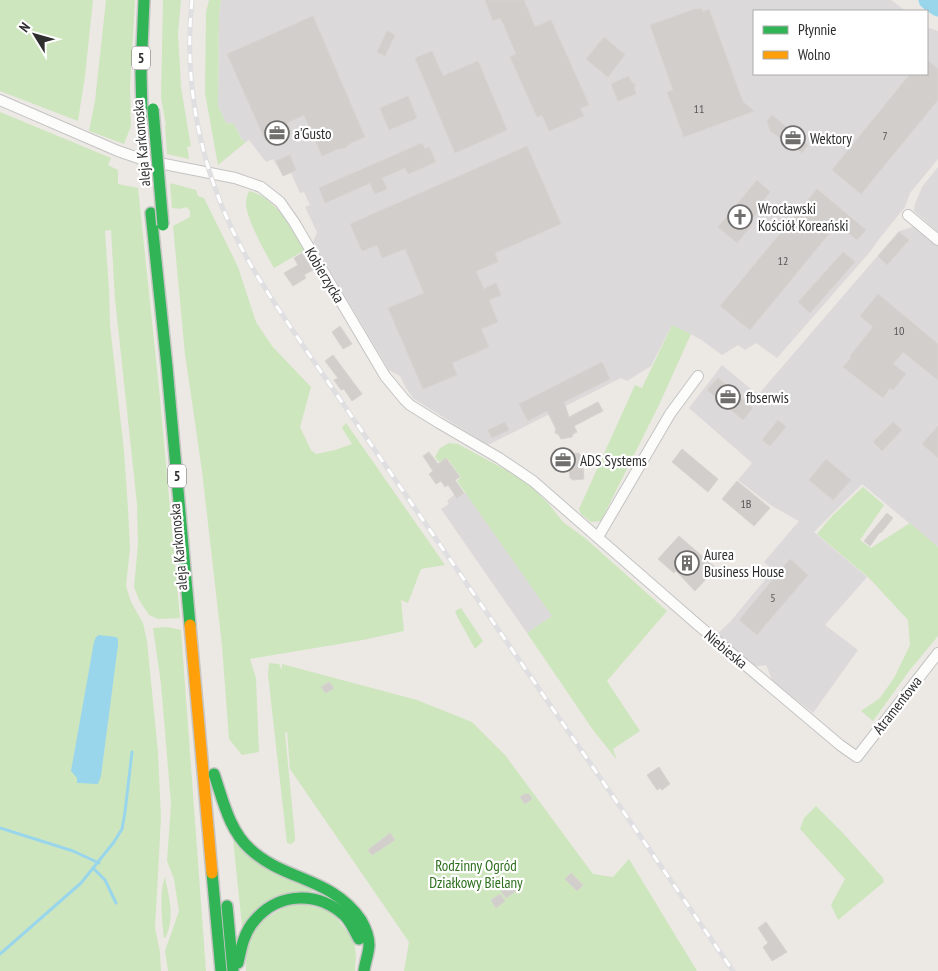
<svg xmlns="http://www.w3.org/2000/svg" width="938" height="971" font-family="'PT Sans Narrow',sans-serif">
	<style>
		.industrial { fill: #dcd9db }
		.green { fill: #cee6be }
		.water { fill: #99d6ec }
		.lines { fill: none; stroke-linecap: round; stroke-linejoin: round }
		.stream { stroke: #99d6ec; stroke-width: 3 }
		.river { stroke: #99d6ec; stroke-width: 19 }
		.building { fill: #d1cecb; stroke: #d7d4d0 }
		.street-casing { stroke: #c5c4c5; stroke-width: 12 }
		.fast-casing { stroke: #c6c5c4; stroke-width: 14 }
		.slow-casing { stroke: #c6c5c4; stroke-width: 14 }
		.street { stroke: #fcfcfb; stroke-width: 10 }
		.fast { stroke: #30b455; stroke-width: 11 }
		.slow { stroke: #ff9f0a; stroke-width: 11 }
		.rail-casing { stroke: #dfdfe1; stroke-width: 5 }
		.rail { stroke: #fff; stroke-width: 3; stroke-dasharray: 9; stroke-linecap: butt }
		.fast-bridge-casing { stroke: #c6c5c4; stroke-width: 14; stroke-linecap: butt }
		.fast-bridge { stroke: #30b455; stroke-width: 11 }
		.labels { text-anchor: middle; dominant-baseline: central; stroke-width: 4.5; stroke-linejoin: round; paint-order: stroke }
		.number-label { font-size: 12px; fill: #585857 }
		.shield { fill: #fff; stroke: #6d6d6d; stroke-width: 1 }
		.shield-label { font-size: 14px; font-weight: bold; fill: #2e2e2e }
		.poi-label { font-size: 15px; fill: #2e2e2e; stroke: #fff; text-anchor: start }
		.street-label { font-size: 15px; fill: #2e2e2e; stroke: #fff }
		.park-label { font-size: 15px; fill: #2c6e1b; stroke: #fff }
	</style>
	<rect width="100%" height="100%" fill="#ece8e4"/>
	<g class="industrial">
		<path d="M221 0H891L906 11H754V74H927V27L938 31V159L910 193 905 207 879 239 869 253 777 358 756 343 745 350 738 345 722 355 700 339 672 325 651 366 627 381 621 378 488 445 414 399 406 388 400 376 389 370 313 242 317 232 305 207 310 205 304 192 300 193 291 173 283 176 273 159 266 162 249 140 246 142 242 140 234 124 226 123 218 106 219 15Z"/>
		<path d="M938 167V232L914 211 915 204 922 187Z"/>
		<path d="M913 227 938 246V547L862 484 814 532 867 577 825 625 858 650 813 713 773 682 766 665 754 667 717 634 730 622 773 570 764 562 799 521 772 506 738 480 752 463 689 408 722 365 758 395 899 231Z"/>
		<path d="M461 489 464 493H466L552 616 527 633 441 509 449 504 447 501Z"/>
	</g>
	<g class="green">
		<path d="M0 0H93L85 76 78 121 0 91Z"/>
		<path d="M106 0H135L130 86 131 126 124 144 89 131 95 101Z"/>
		<path d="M163 0H181L178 33 181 87 191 147 187 146 189 159 167 154 165 126 166 125 161 98Z"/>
		<path d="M209 0H221L219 15 218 106 226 123 234 124 242 140 246 142 218 165 205 93 206 12Z"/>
		<path d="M0 112 111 158 108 165 118 170V184L138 188 159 388 180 618 158 619 149 615 139 600 134 587 138 544 137 504 115 299 111 230 105 231 109 290 110 325 124 451 128 509 130 548 126 586 131 602 143 623 147 641 158 752 161 818 155 928 160 952 161 971H0Z"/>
		<path d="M170 183 196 190 198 196 204 198 238 267 256 322 272 346 311 387 300 427 311 450 316 454 335 450 352 444 342 428 346 423 445 565 421 569 408 603 401 600 404 631 363 640 250 659 256 678 259 752 242 755 229 739 222 646 202 471 185 354 173 226 190 217V211L187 207 180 209 172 208Z"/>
		<path d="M249 191C276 197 291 228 305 250L274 268C266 254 245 217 246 202 246 199 248 194 249 191Z"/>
		<path d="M672 325 691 334 659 405 601 521 591 522 581 514 579 509 635 385 642 388Z"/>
		<path d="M449 443 458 444 510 472 529 485 548 503 563 522 585 538 667 611 607 681 640 731 613 749 617 760 593 730 527 633 552 616 457 481 461 477 447 458 439 462 435 457 440 448Z"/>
		<path d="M863 487 884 505 860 540 871 548 910 523 938 547V636L909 671 873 721 861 711 880 698 894 678 910 645 908 620 869 578 817 534 832 516Z"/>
		<path d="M461 608 483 641 475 649 458 618 455 611Z"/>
		<path d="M167 627 181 630 206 971H168L165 951 179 911 174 879 167 861 171 804 161 684 153 628Z"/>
		<path d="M269 663 279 664 282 670V664L417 700 472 722 505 755 593 874 613 877 629 859 697 971H404L409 942 290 769 287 732 285 733 295 837V841L291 844 287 843 268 675Z"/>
		<path d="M816 806 843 833 883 878 884 882 838 920 831 905 845 879 800 829 804 818Z"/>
		<path d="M233 839 316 889 242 926Z"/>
		<path d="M165 877C169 898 175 917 166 937L164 938C162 922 159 891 165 877Z"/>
		<path d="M294 902 331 911 354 940 356 956 355 971H246L245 950 259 922Z"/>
	</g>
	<path class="water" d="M99 635 116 637 118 639V645L101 776 98 784 77 783V778L71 771 94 642 96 637Z"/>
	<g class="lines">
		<g class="stream">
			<path d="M0 828 73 851 99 863"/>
			<path d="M94 869 105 880 116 903"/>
			<path d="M0 954 81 883 114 842 122 829 125 812 132 752"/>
		</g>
		<path class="river" d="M928 0 938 7"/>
	</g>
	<g class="building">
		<path d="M485 0H524L535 27 551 20 589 105 580 108 584 116 549 131 542 115 537 117 510 57 516 54 503 23 500 18 493 21Z"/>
		<path d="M695 9H702L703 12 709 9 743 102 754 111 684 137 667 92 673 90 650 25Z"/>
		<path d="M313 16 365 137 349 144 345 148 338 149 322 156 304 115 287 123 291 132 270 143 265 140 227 54Z"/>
		<path d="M387 31 395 35 385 56 377 52Z"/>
		<path d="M604 37 625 55 608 77 586 59Z"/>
		<path d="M432 51 443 76 478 61 507 130 455 153 415 58Z"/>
		<path d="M927 60 938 69V100L861 194 832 170 910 74H927Z"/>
		<path d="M629 76 632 83 635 84 634 87 636 94 618 101 611 84Z"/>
		<path d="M408 96 417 118 389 130 380 108Z"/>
		<path d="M772 115 808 145 802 153 770 131 767 121Z"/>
		<path d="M422 143 425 149 429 147 436 162 408 174 405 168 382 178 387 189 375 194 370 183 325 203 319 188Z"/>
		<path d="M527 146 561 224 495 253 498 262 476 271 484 289 496 283 501 295 489 300 498 322 481 329 489 347 452 363 457 375 423 389 388 308 424 293 405 249 382 258 377 245 362 251 350 224Z"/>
		<path d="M290 155 296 170 283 176 276 161Z"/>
		<path d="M757 180 770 192 759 206 761 208 748 224 751 226 737 243 718 227Z"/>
		<path d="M817 189 866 230 857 240 837 224 750 330 720 306Z"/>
		<path d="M899 232 909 240 887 265 878 256Z"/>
		<path d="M843 252 855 262 810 313 798 302Z"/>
		<path d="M302 253 313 270 304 275 306 278 293 286 284 273 298 265 294 258Z"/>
		<path d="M878 294 938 344V380L903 352 893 364 906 374 893 390 890 388 883 398 843 367 851 358 850 356 873 327 860 316Z"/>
		<path d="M340 326 352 344 343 349 332 332Z"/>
		<path d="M333 355 362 394 352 401 344 389 341 390 334 380 338 378 325 361Z"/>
		<path d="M602 362 610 379 564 402 569 417 598 402 603 411 574 426 577 432 573 434 572 437 561 439 558 434 555 433 556 429 547 411 528 421 519 404Z"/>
		<path d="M718 378 753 408 743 420 707 390Z"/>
		<path d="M778 420 786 427 770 446 762 440Z"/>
		<path d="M505 422 509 430 492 438 488 430Z"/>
		<path d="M893 422 902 430 882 451 873 442Z"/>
		<path d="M938 426V458L922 444Z"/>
		<path d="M682 449 718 479 708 492 672 462Z"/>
		<path d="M429 452 438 464 446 458 460 477 455 480 464 493 457 498 448 485 445 487 441 481 436 484 429 474 433 471 423 456Z"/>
		<path d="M578 453 582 456 584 479 573 480 570 478 569 467 556 468 555 455Z"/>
		<path d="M826 459 851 480 833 500 809 480Z"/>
		<path d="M737 481 770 508 754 526 722 499Z"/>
		<path d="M887 513 893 518 881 533 880 532 870 546 864 541Z"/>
		<path d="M679 536 716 568 695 591 676 571 674 573 658 559Z"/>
		<path d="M790 559 808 575 757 635 739 620Z"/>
		<path d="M329 682 334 688 326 693 321 687Z"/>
		<path d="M659 767 670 784 662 790 660 788 657 790 647 775Z"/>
		<path d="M525 794H529L532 799 525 804 520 797Z"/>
		<path d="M390 833 395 840 372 855 368 850Z"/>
		<path d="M571 873 583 885 577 891 565 879Z"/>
		<path d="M519 879 523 886 506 898 501 891Z"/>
		<path d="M500 894 505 901 496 908 491 900Z"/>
		<path d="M766 922 787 952 772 961 763 947 768 943 758 928Z"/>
	</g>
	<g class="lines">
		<g class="street-casing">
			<g id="street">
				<path d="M0 100 118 151 144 160 235 178 261 187 280 202 294 222 385 376 404 399 410 405 439 423 499 458 533 481 698 625 840 745 857 757 938 653"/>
				<path d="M908 215 938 240"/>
				<path d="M598 537 670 414 698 376"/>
			</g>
		</g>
		<g class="fast-casing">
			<g id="fast">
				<path d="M142 116 141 73 144 0"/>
				<path d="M151 213 167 367 190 625"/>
				<path d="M214 774C223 800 229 830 250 849 284 881 332 877 361 920 365 927 369 936 369 945 369 953 365 962 364 971"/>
				<path d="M212 873 221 971"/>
				<path d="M227 906 233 971"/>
				<path d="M238 963C241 948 244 932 255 920 279 892 318 891 345 916 351 922 355 932 359 939"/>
			</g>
		</g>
		<g class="slow-casing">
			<path id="slow" d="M190 625 212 873"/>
		</g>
		<use href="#street" class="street"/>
		<use href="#fast" class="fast"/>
		<use href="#slow" class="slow"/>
		<g class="rail-casing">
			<path id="rail" d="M192 0C183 86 201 171 241 247 259 282 282 314 304 347L733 971"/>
		</g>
		<use href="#rail" class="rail"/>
		<g class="fast-bridge-casing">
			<path id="fast-bridge" d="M153 109 163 225"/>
		</g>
		<use href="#fast-bridge" class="fast-bridge"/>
	</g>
	<defs>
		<g id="office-ring" transform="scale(1.25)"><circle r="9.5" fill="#fff" stroke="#706f6e" stroke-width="1.5"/><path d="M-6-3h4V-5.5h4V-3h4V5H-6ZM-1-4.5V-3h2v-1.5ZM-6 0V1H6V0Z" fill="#706f6e"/></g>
		<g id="church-ring" transform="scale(1.25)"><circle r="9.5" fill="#fff" stroke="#706f6e" stroke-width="1.5"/><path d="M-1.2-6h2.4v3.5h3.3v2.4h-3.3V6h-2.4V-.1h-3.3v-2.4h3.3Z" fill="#706f6e"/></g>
		<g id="building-ring" transform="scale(1.25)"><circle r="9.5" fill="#fff" stroke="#706f6e" stroke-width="1.5"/><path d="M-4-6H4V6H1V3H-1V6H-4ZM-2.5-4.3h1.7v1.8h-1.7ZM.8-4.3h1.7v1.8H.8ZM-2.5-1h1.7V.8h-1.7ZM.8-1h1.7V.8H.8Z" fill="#706f6e"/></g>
	</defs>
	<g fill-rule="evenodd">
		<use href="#office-ring" x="277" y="133"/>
		<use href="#office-ring" x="793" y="138"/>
		<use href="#church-ring" x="740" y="217"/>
		<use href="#office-ring" x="728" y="397"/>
		<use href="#office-ring" x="563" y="460"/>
		<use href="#building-ring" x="687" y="563"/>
	</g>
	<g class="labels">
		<g class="number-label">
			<text x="699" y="108">11</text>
			<text x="885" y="135">7</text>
			<text x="783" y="260">12</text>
			<text x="899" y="330">10</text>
			<text x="746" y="503">1B</text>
			<text x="773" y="597">5</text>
		</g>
		<g class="shield">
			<rect x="132" y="46.5" width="18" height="23" rx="4"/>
			<rect x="168" y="464.5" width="18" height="23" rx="4"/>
		</g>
		<g class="shield-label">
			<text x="141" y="58">5</text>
			<text x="177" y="476">5</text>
		</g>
		<g class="poi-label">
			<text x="294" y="133">a'Gusto</text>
			<text x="810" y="138">Wektory</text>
			<text x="758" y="208">Wrocławski<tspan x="758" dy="17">Kościół Koreański</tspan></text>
			<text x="746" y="397">fbserwis</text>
			<text x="580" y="460">ADS Systems</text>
			<text x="704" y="554">Aurea<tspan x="704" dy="17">Business House</tspan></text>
		</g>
		<g class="street-label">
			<text transform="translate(141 143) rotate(-95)">aleja Karkonoska</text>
			<text transform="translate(325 275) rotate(59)">Kobierzycka</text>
			<text transform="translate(178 547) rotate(-95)">aleja Karkonoska</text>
			<text transform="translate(726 649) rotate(40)">Niebieska</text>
			<text transform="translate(897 705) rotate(-52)">Atramentowa</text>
		</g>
		<g class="park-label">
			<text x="476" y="865">Rodzinny Ogród<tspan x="476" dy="17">Działkowy Bielany</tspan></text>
		</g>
	</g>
	<rect x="753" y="10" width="175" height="65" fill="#ffffff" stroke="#ababab"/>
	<rect x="763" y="26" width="25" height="8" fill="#30b455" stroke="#ababab"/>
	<text x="798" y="35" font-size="15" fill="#2e2e2e">Płynnie</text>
	<rect x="763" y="51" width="25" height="8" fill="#ff9f0a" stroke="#ababab"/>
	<text x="798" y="60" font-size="15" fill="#2e2e2e">Wolno</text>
	<g transform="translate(35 35) rotate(307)" stroke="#ffffff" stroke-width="4" paint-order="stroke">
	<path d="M0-4L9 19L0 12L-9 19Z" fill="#2e2e2e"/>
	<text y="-8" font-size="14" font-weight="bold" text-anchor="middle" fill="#2e2e2e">N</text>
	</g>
</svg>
